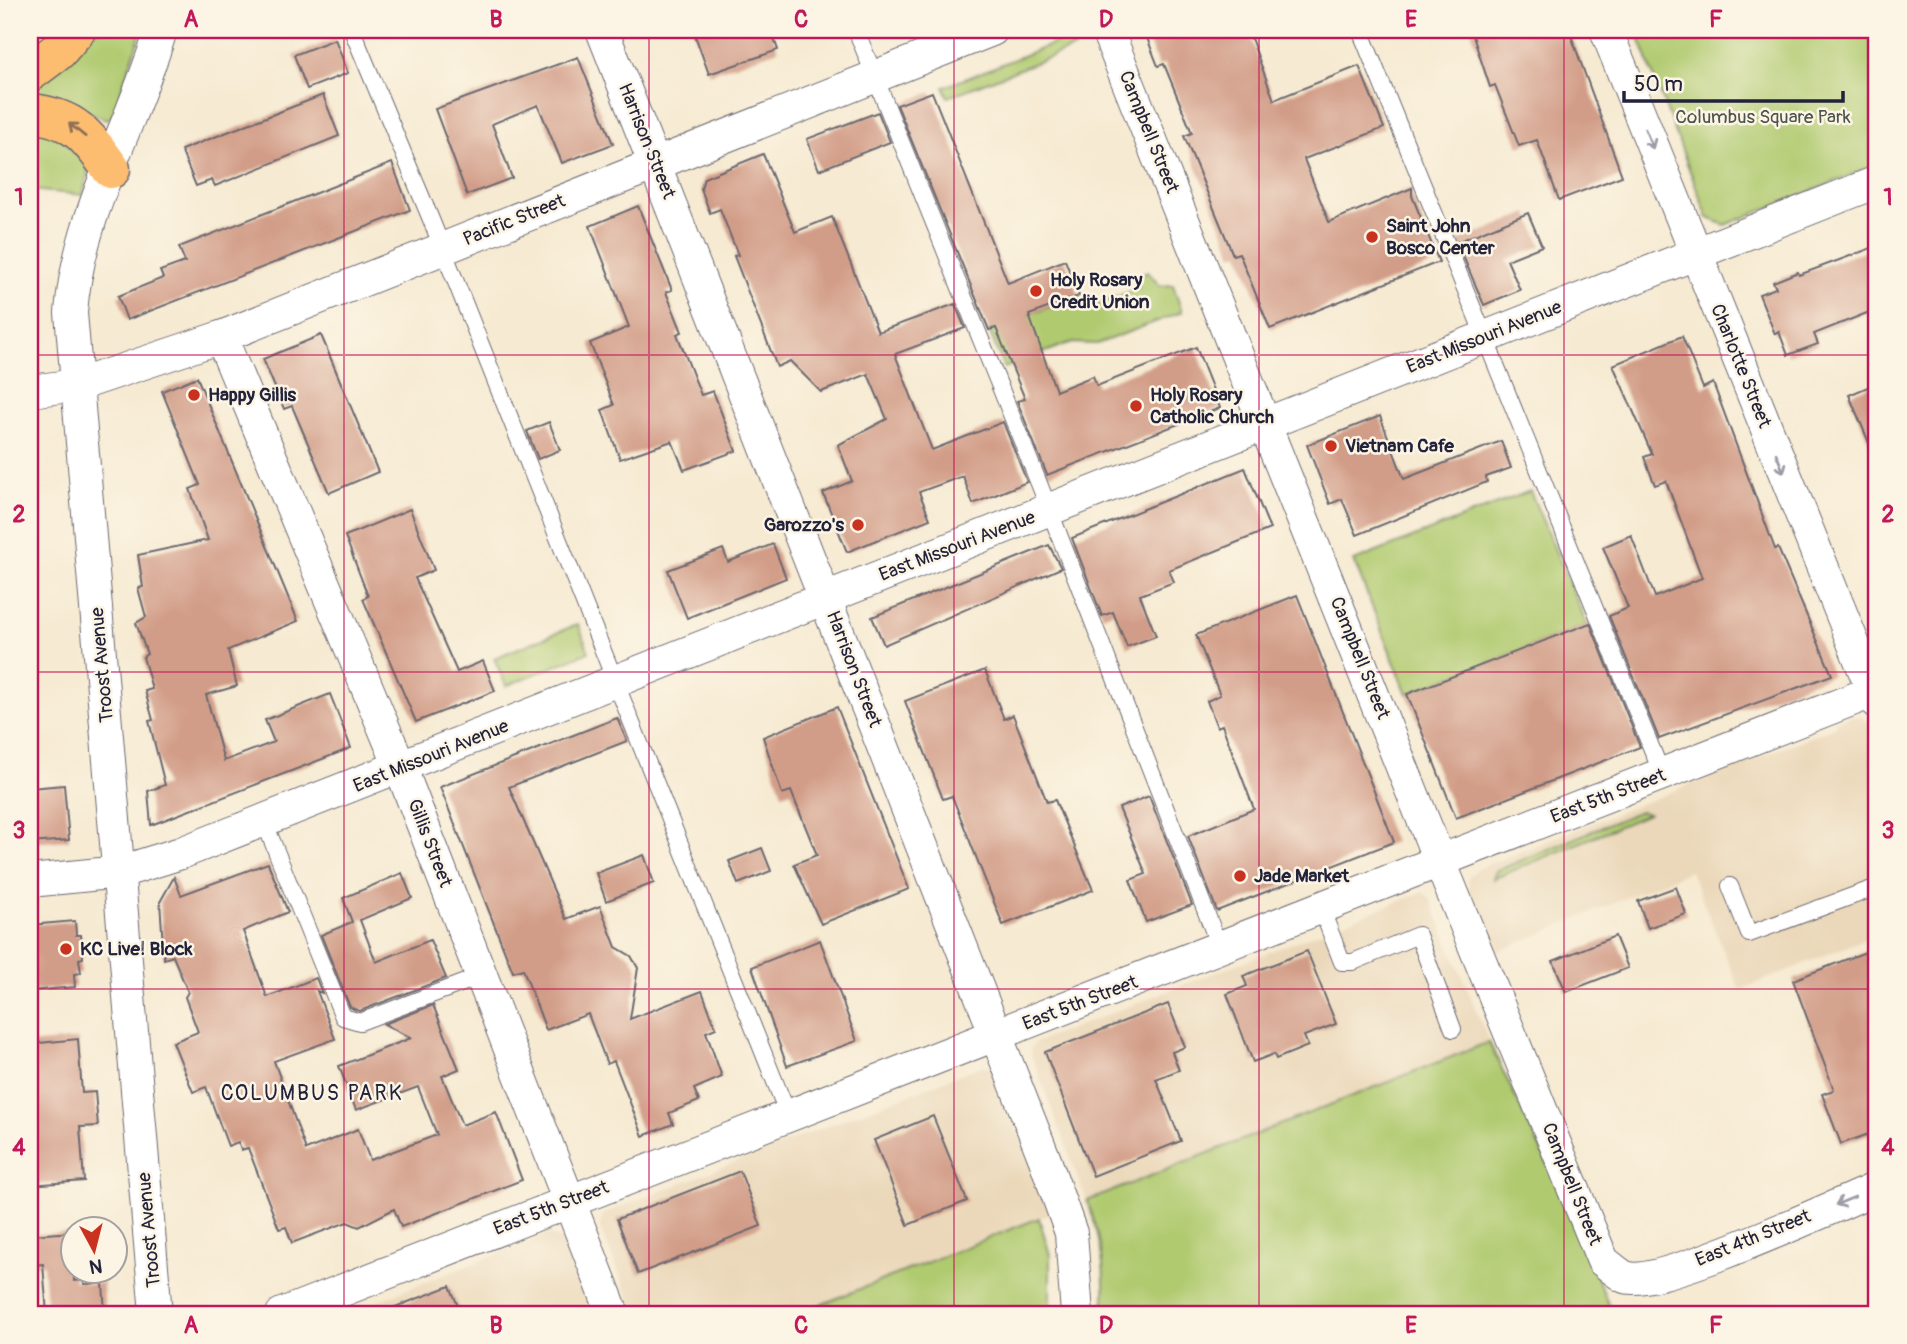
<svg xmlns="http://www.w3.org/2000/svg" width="1907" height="1344" font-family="Pangolin,sans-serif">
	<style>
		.built { fill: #ebd8ba }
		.green { fill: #b0ca70; stroke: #697656; stroke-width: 2 }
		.building { fill: #d29d88 }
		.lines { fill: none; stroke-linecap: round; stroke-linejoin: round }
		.lane-casing { stroke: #6c6870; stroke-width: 18 }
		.street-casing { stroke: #6c6870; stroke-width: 34 }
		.highway-casing { stroke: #6c6870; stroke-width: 41 }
		.lane { stroke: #fff; stroke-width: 16 }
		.street { stroke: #fff; stroke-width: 32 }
		.highway { stroke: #fcbd6f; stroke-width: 38 }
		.oneway { stroke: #8f7055 }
		.oneway2 { stroke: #9c9ca7 }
		.grid { fill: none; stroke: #c2185b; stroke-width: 2; stroke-opacity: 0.55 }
		.poi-dot { fill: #c8321e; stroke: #fcf5e5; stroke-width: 2.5 }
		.labels { text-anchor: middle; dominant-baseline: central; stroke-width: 5; stroke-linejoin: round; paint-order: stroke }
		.park-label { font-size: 19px; fill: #4d544b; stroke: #fcf5e5 }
		.street-label { font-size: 19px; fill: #22223b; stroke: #fcf5e5 }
		.poi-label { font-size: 19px; font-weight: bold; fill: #22223b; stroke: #fcf5e5; text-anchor: start }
		.neighbourhood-label { font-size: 21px; letter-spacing: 2px; fill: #22223b; stroke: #fcf5e5 }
		.neatline { fill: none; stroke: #c2185b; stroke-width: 2.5 }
		.grid-label { font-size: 23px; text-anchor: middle; font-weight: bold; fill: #c2185b }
	</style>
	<rect width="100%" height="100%" fill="#fcf5e5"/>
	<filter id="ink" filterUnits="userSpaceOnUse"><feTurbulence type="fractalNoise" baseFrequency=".0143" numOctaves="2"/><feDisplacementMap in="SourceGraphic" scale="14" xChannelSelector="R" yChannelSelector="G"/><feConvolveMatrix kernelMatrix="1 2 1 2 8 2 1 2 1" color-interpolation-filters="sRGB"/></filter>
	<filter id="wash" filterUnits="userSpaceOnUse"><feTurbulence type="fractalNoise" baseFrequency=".00686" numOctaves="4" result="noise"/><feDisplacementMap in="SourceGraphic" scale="28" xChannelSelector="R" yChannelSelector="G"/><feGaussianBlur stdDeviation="1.57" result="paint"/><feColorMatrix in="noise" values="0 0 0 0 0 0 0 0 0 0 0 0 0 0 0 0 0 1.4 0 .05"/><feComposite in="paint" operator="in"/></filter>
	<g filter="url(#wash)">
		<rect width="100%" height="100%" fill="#f6ead2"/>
		<g class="built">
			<path d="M1850 716 1861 717 1869 724 1877 745V934L1740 990 1690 871 1495 953 1469 890V877L1477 869 1835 727 1836 722Z"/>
			<path d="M1423 892 1430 898 1489 1042 1087 1201 1032 1057 1031 1048 1035 1043Z"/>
			<path d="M984 1065 994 1070 1050 1214 797 1314H636L600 1228 602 1216 608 1212Z"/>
			<path d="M549 1234 565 1241 595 1314H369L365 1306Z"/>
		</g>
		<g class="green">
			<path d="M96 30H142L112 117 106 119 62 103 30 99V90L66 61Z"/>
			<path d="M1636 30H1877V165L1725 225 1708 218Z"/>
			<path d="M1070 37 1074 48 948 97 944 87Z"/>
			<path d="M30 122 51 127 89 167 83 195 30 190Z"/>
			<path d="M1148 272 1160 286 1173 285 1182 312 1097 344 1069 343 1004 368 989 330 1079 296 1085 309 1139 288 1135 277Z"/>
			<path d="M1530 491 1587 625 1407 694 1354 561Z"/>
			<path d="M578 624 589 652 506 686 494 658Z"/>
			<path d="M1640 811 1648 814 1493 879 1496 871Z"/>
			<path d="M1489 1042 1550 1169 1613 1314H1103C1107 1274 1102 1238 1087 1201Z"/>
			<path d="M1039 1218 1050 1255V1314H797Z"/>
		</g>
		<g id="blocks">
			<g class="building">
				<path d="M693 30H771L778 50 709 74Z"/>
				<path d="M1144 30H1248L1274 100 1359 66 1384 128 1304 159 1329 222 1412 188V196L1439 262 1270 329 1239 253 1233 255 1184 136 1192 133 1164 64 1158 66Z"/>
				<path d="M1471 30H1569L1622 176 1559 200 1537 140 1519 146 1495 85 1490 87Z"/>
				<path d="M335 39 348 73 307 89 294 55Z"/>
				<path d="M578 57 613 144 562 163 538 105 492 124 512 178 467 195 435 109Z"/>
				<path d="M932 92 1008 283 1065 260 1079 296 1029 315 1056 391 1093 376 1097 386 1196 347 1220 408 1047 475 1017 401 1025 399 996 328 989 330 897 105Z"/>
				<path d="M323 95 339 136 215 186 212 180 196 186 181 150Z"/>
				<path d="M878 112 890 142 819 170 807 139Z"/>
				<path d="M763 154 795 232 832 217 878 332 955 304 965 328 895 354 932 450 1003 422 1027 482 973 504 963 476 919 492 930 519 847 552 823 493 852 481 838 445 887 419 868 374 821 392 790 361 777 367 734 256 738 255 720 209 710 213 701 189 704 178Z"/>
				<path d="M392 163 410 210 127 320 118 296 163 278 160 271 185 262 179 247Z"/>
				<path d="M638 206 672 290 666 292 682 332 677 334 701 395 713 391 736 451 684 470 672 441 620 459 602 410 614 405 590 343 629 327 590 226Z"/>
				<path d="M1528 213 1542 246 1507 260 1520 290 1484 305 1457 242Z"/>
				<path d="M1877 246V309L1814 334 1818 344 1788 355 1779 332 1775 334 1759 294 1776 288 1773 282 1798 272 1799 275Z"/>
				<path d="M321 335 378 472 329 493 292 406 284 409 263 359Z"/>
				<path d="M1682 336 1703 388 1713 383 1775 549 1778 548 1832 675 1659 739 1609 616 1628 608 1603 547 1631 535 1655 597 1702 578 1666 481 1655 485 1644 457 1652 454 1613 365Z"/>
				<path d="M197 377 298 621 228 650 237 686 206 695 224 761 274 742 265 720 330 694 351 748 151 825 148 791 165 785 149 721 153 720 145 691 152 689 143 657 147 654 136 623 146 617 138 588 143 587 138 555 208 540 190 489 200 485 162 391Z"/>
				<path d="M1877 383V462L1849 395Z"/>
				<path d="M1380 416 1404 479 1501 441 1511 468 1486 477 1487 482 1357 535 1342 499 1330 504 1307 445Z"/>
				<path d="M549 422 560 450 538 459 527 431Z"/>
				<path d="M1245 468 1270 529 1169 570 1174 582 1140 595 1156 636 1127 647 1113 612 1102 616 1072 538Z"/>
				<path d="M410 509 434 570 415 578 457 672 483 661 495 691 416 722 363 599 368 596 345 536Z"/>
				<path d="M773 544 786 578 687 618 668 570 723 549 728 562Z"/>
				<path d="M1049 545 1061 568 884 645 872 617Z"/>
				<path d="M1297 595 1394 842 1217 911 1188 836 1254 809 1222 725 1217 727 1207 701 1220 695 1196 635Z"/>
				<path d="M1590 623 1640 747 1456 818 1407 694Z"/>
				<path d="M985 670 1004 719 1013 715 1047 802 1055 800 1093 890 1003 925 952 796 943 799 905 701Z"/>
				<path d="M837 707 909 889 821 924 794 864 817 855 791 791 782 794 763 737Z"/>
				<path d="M617 718 627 741 509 787 566 919 600 906 616 947 631 956 638 968 630 1019 702 991 716 1028 706 1032 722 1077 694 1089 699 1101 669 1113 673 1124 643 1136 614 1061 607 1064 588 1014 546 1030 523 969 513 972 440 787Z"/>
				<path d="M64 785 69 840 30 843V788Z"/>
				<path d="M1149 796 1192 905 1146 922 1130 880 1146 874 1119 808Z"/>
				<path d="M762 848 771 871 738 884 729 861Z"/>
				<path d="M644 855 654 883 606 901 596 873Z"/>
				<path d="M268 863 288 912 243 931 267 997 316 978 322 993 317 991 335 1039 274 1061 306 1150 358 1129 370 1160 437 1135 418 1087 356 1110 339 1066 411 1038 384 1024 433 1005 459 1069 442 1076 462 1125 496 1112 522 1180 401 1227 394 1209 359 1227 347 1222 292 1243 286 1227 279 1229 248 1148 241 1150 238 1142 228 1146 206 1087 193 1092 173 1042 198 1032 185 997 188 992 173 956 164 959 160 902 174 877 181 895Z"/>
				<path d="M402 873 412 898 360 920 376 962 430 940 446 978 360 1011 354 1009 350 1007 321 935 352 922 343 898Z"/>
				<path d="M1676 887 1686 914 1648 928 1638 901Z"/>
				<path d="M75 921 76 935H81L83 958 79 959 81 973 74 974 75 987 30 991V925Z"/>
				<path d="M1615 936 1628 968 1566 992 1553 961Z"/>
				<path d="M820 940 857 1041 787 1066 752 967Z"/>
				<path d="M1307 951 1336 1024 1304 1036 1308 1046 1276 1059 1274 1054 1253 1062 1227 994 1247 986 1243 976Z"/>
				<path d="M1868 951 1877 974V1131L1841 1144 1822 1094 1834 1090 1793 980Z"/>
				<path d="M1168 1004 1185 1047 1172 1052 1179 1070 1156 1079 1181 1141 1093 1176 1045 1052Z"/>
				<path d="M78 1039 82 1093 95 1092 98 1126 80 1127 84 1181 30 1185V1044Z"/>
				<path d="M933 1116 967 1201 908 1225 874 1140Z"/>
				<path d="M740 1171 761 1226 638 1274 617 1219Z"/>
				<path d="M74 1232V1281L84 1280V1284L103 1283 105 1314H47L43 1264 30 1265V1235Z"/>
				<path d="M450 1286 461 1314H383L382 1312Z"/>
			</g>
		</g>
	</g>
	<g filter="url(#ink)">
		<use href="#blocks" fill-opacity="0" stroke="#6c6870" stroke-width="2"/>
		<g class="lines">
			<g class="lane-casing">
				<g id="lane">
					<path d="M352 30 432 222 789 1117"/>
					<path d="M856 30 1040 486 1220 948"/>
					<path d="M1360 30 1662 774"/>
					<path d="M264 821 343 1017 360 1022 481 976"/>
					<path d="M1730 886 1749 934 1877 887"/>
					<path d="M1321 908 1342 962H1353L1418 935 1453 1029"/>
				</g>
			</g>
			<g class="street-casing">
				<g id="street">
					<path d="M602 30 1045 1160 1071 1233 1077 1314"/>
					<path d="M1107 30 1440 862 1603 1261C1610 1266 1618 1274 1625 1277 1658 1289 1836 1205 1877 1188"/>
					<path d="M1606 30 1877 702"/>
					<path d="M221 337 401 769 613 1314"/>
					<path d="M30 391 78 385 221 337 992 30"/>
					<path d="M30 881 120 872 181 853 1877 182"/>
					<path d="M156 1314 71 313C78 215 133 124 161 30"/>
					<path d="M282 1314 1877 690"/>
				</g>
			</g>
			<g class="highway-casing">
				<g id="highway">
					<path d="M30 72 58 51 76 30"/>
					<path d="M30 113C73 117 87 135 111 169"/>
				</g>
			</g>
			<use href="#lane" class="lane"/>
			<use href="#street" class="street"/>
			<use href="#highway" class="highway"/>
		</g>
		<defs><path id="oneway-shaft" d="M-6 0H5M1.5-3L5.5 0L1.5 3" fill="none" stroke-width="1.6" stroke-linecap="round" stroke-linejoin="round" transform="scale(1.75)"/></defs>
		<use class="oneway" href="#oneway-shaft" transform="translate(77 130) rotate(-141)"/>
		<g class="oneway2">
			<use href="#oneway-shaft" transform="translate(1649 139) rotate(68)"/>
			<use href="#oneway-shaft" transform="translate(1780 463) rotate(68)"/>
			<use href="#oneway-shaft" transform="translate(1845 1201) rotate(158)"/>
		</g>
	</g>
	<path class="grid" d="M344 30V1314M649 30V1314M954 30V1314M1259 30V1314M1564 30V1314M30 355H1877M30 672H1877M30 989H1877"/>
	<g class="poi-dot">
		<circle cx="1372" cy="237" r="7"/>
		<circle cx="1036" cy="291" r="7"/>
		<circle cx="194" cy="395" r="7"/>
		<circle cx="1136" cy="406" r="7"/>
		<circle cx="1331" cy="446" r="7"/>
		<circle cx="858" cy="525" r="7"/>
		<circle cx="1240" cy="876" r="7"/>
		<circle cx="66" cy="949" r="7"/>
	</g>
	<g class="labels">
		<g class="park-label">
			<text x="1763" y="117">Columbus Square Park</text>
		</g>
		<g class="street-label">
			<text transform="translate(1149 132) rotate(68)">Campbell Street</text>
			<text transform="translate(647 141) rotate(68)">Harrison Street</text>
			<text transform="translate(514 220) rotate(-22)">Pacific Street</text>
			<text transform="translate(1484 337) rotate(-22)">East Missouri Avenue</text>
			<text transform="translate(1741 366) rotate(68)">Charlotte Street</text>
			<text transform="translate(957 546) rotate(-21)">East Missouri Avenue</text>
			<text transform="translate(1360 658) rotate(68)">Campbell Street</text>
			<text transform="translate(102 665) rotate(-95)">Troost Avenue</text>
			<text transform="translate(854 669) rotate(69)">Harrison Street</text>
			<text transform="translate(431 756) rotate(-22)">East Missouri Avenue</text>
			<text transform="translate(1608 796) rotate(-21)">East 5th Street</text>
			<text transform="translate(430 843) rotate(69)">Gillis Street</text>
			<text transform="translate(1080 1003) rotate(-21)">East 5th Street</text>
			<text transform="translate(1572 1184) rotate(68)">Campbell Street</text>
			<text transform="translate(551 1208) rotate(-21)">East 5th Street</text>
			<text transform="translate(149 1230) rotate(-95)">Troost Avenue</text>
			<text transform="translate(1753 1238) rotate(-22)">East 4th Street</text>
		</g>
		<g class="poi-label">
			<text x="1386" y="226">Saint John<tspan x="1386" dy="22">Bosco Center</tspan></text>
			<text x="1050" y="280">Holy Rosary<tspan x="1050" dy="22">Credit Union</tspan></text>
			<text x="208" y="395">Happy Gillis</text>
			<text x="1150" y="395">Holy Rosary<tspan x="1150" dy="22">Catholic Church</tspan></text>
			<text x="1345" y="446">Vietnam Cafe</text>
			<text x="844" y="525" text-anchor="end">Garozzo's</text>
			<text x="1254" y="876">Jade Market</text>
			<text x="80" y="949">KC Live! Block</text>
		</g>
		<g class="neighbourhood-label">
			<text x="312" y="1093">COLUMBUS PARK</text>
		</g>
	</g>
	<rect width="1907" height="1344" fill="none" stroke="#fcf5e5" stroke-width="77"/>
	<g transform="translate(94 1250) rotate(173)"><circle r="33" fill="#fcf5e5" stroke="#a5a1a1" stroke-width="2"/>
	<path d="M0-5L12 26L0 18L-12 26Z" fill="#c8321e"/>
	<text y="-10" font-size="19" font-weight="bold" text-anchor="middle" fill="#22223b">N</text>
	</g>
	<path d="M1624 91v10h219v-10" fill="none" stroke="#22223b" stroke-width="3.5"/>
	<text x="1634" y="91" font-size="21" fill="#22223b" stroke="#fcf5e5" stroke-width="5" paint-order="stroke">50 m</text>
	<rect x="38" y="38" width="1830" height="1268" class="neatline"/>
	<g class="grid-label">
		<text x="191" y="27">A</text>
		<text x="496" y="27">B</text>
		<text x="801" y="27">C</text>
		<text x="1106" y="27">D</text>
		<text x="1411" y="27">E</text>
		<text x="1716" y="27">F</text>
		<text x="19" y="205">1</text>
		<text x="1888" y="205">1</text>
		<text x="19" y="522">2</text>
		<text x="1888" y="522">2</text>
		<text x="19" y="838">3</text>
		<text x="1888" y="838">3</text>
		<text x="19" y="1155">4</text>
		<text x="1888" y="1155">4</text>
		<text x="191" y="1333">A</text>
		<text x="496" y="1333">B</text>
		<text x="801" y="1333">C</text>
		<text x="1106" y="1333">D</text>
		<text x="1411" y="1333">E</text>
		<text x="1716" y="1333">F</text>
	</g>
</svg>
